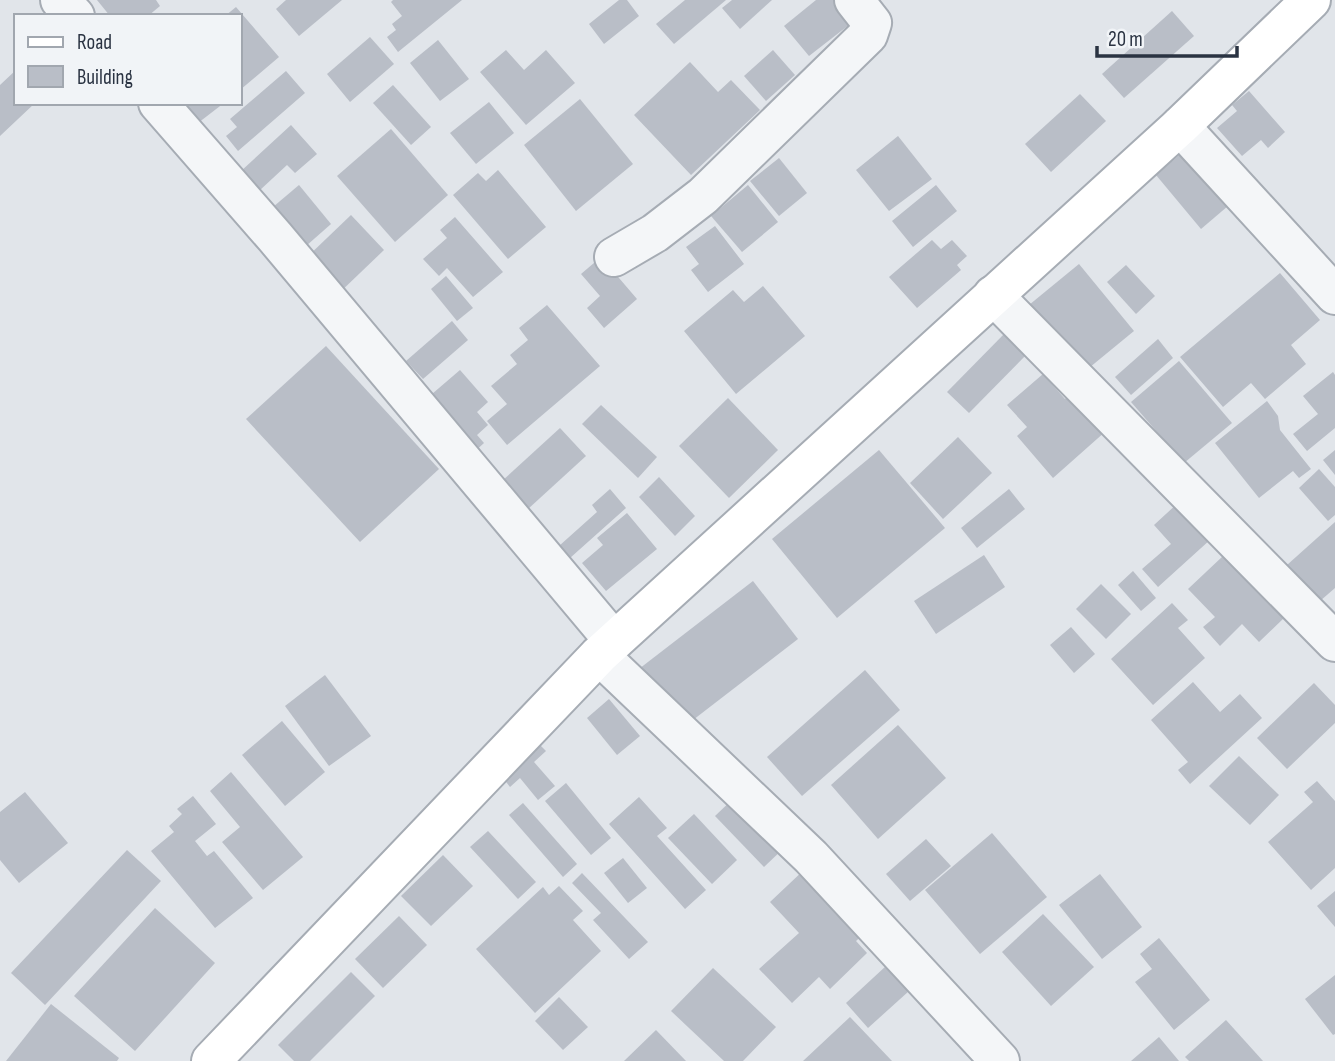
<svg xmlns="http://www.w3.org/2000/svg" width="1335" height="1061" font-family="'Sofia Sans Condensed',sans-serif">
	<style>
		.building { fill: #b9bec7 }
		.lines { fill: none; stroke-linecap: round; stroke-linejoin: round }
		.street-casing { stroke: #a6acb4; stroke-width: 42 }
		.secondary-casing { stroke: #a6acb4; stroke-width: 42 }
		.street { stroke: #f4f6f8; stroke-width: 38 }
		.secondary { stroke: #fff; stroke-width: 38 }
	</style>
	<rect width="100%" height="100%" fill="#e1e5ea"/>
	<g class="building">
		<path d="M97 0H156L160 6 148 16H110Z"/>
		<path d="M286 0H342L299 36 276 9Z"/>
		<path d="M393 0H462L398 52 387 37 396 30 392 24 402 16 391 2Z"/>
		<path d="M619 0H627L639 16 604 44 589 24Z"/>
		<path d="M685 0H726L674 44 656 24Z"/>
		<path d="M732 0H772L740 29 722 8Z"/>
		<path d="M816 0H837L854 21 809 56 784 26Z"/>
		<path d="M236 7 279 57 240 90V16H225Z"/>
		<path d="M1172 11 1194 36 1124 98 1102 74Z"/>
		<path d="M370 37 394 64 350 102 327 74Z"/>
		<path d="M438 40 469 79 440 101 410 63Z"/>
		<path d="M506 50 524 70 546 50 575 83 526 125 480 72Z"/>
		<path d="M773 50 795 75 766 101 744 76Z"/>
		<path d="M690 62 718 92 731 80 760 110 691 175 634 115Z"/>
		<path d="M16 70V103H35L0 136V85Z"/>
		<path d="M286 71 305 93 238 151 226 136 237 127 230 119Z"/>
		<path d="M393 85 431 127 411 145 373 103Z"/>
		<path d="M1249 91 1285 132 1268 148 1261 140 1242 156 1217 128 1237 111 1232 105Z"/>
		<path d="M1080 94 1106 121 1051 172 1025 144Z"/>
		<path d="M580 99 633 164 576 211 524 145Z"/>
		<path d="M489 102 514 133 476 164 450 133Z"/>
		<path d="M190 103H224L198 123 185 107Z"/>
		<path d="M291 125 317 154 295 173 287 165 259 191 240 172Z"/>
		<path d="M391 129 448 195 395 242 337 176Z"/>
		<path d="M898 136 932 179 889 211 856 170Z"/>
		<path d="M1183 152 1228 206 1201 229 1156 175Z"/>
		<path d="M779 158 807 193 779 216 750 181Z"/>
		<path d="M498 170 546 227 508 259 453 195 478 173 486 181Z"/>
		<path d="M299 185 331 224 306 246 273 207Z"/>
		<path d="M748 185 778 222 742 252 711 216Z"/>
		<path d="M936 185 957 211 913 247 892 221Z"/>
		<path d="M351 215 384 250 336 296 303 261Z"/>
		<path d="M455 217 503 272 473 297 447 268 439 276 423 259 447 238 440 230Z"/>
		<path d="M715 226 744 264 708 292 691 270 699 264 686 247Z"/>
		<path d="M932 240 941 249 952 240 967 256 957 265 961 270 917 308 889 277Z"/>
		<path d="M601 257 637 299 604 328 587 308 600 296 581 274Z"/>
		<path d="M1079 264 1134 331 1084 372 1029 305Z"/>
		<path d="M1126 265 1155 296 1136 314 1107 282Z"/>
		<path d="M1280 273 1320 320 1291 345 1306 364 1265 399 1251 383 1223 407 1180 357Z"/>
		<path d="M446 276 473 308 457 321 431 289Z"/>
		<path d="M763 286 805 336 736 394 684 331 733 290 744 302Z"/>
		<path d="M547 305 600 366 507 445 487 421 507 404 491 386 517 364 510 355 528 340 519 328Z"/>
		<path d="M452 321 468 340 423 379 406 361Z"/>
		<path d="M1006 332 1028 353 969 413 947 392Z"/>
		<path d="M1158 339 1173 358 1131 395 1115 377Z"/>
		<path d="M326 346 439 469 360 542 246 419Z"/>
		<path d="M1179 361 1232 423 1184 463 1131 402Z"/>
		<path d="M460 370 488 402 477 412 488 425 477 435 484 443 472 454 425 400Z"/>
		<path d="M1333 372 1335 375V428L1307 451 1293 434 1318 414 1303 396Z"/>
		<path d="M1043 374 1065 399 1073 392 1106 431 1053 478 1017 436 1027 427 1007 405Z"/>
		<path d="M728 398 778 450 729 498 679 446Z"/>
		<path d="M1267 401 1278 416 1280 430 1311 469 1299 478 1293 471 1259 498 1215 443Z"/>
		<path d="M601 405 657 457 638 478 582 424Z"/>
		<path d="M560 428 586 456 528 509 502 481Z"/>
		<path d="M958 437 992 473 943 519 910 483Z"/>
		<path d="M879 450 945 528 837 618 772 539Z"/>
		<path d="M1335 450V475L1323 460Z"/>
		<path d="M1319 469 1335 487V515L1328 521 1299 488Z"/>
		<path d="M659 477 695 516 675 536 639 497Z"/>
		<path d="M610 489 626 508 570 558 559 546 597 512 592 505Z"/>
		<path d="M1009 489 1025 509 977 548 961 528Z"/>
		<path d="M1179 502 1211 539 1158 587 1142 569 1171 544 1154 525Z"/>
		<path d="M627 513 657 549 606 591 582 563 603 545 597 538Z"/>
		<path d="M1335 522V588L1320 601 1287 565Z"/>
		<path d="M984 555 1005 587 936 634 914 601Z"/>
		<path d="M1223 556 1284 618 1259 642 1242 624 1220 646 1203 627 1215 617 1188 589Z"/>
		<path d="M1133 571 1156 598 1141 611 1118 585Z"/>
		<path d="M753 581 798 639 680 730 635 672Z"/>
		<path d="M1101 584 1131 614 1106 639 1076 609Z"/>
		<path d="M1172 603 1188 620 1178 628 1205 658 1153 705 1111 659Z"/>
		<path d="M1071 627 1095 654 1074 673 1050 645Z"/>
		<path d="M865 670 900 710 802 796 767 757Z"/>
		<path d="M325 675 371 736 329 766 285 706Z"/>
		<path d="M1193 682 1220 712 1240 694 1262 718 1190 784 1178 770 1188 762 1151 720Z"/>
		<path d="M1314 683 1335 705V723L1287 769 1257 738Z"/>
		<path d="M609 699 640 736 617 755 587 718Z"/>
		<path d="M282 721 325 772 285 806 242 755Z"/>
		<path d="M898 725 946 778 878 839 831 785Z"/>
		<path d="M538 743 546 751 534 762 555 786 538 800 520 778 510 787 500 774Z"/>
		<path d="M1239 756 1279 795 1250 825 1209 786Z"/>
		<path d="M231 772 303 857 263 890 222 842 240 827 210 791Z"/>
		<path d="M1317 781 1335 801V868L1311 890 1268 842 1313 802 1304 792Z"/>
		<path d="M566 783 611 838 591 855 545 801Z"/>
		<path d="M25 792 68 843 19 883 0 860V812Z"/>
		<path d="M193 796 216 824 195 841 207 856 214 851 253 898 215 928 151 851 174 832 169 826 182 814 177 809Z"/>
		<path d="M736 796 785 847 764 867 715 816Z"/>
		<path d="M639 797 667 828 657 836 706 890 685 909 609 824Z"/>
		<path d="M523 803 577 864 563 877 509 815Z"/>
		<path d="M694 814 737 860 712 884 668 838Z"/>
		<path d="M488 831 536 882 518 899 470 847Z"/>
		<path d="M992 833 1047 897 980 954 925 890Z"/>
		<path d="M926 839 951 866 910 901 886 874Z"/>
		<path d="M127 850 161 881 45 1005 11 973Z"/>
		<path d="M443 855 473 886 431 926 401 896Z"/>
		<path d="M623 858 647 888 628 903 604 873Z"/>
		<path d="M806 868 867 931 856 941 867 953 830 989 819 977 792 1003 759 969 799 933 770 902Z"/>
		<path d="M582 873 648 942 629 959 593 920 601 913 572 883Z"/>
		<path d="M1100 874 1142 927 1102 959 1059 905Z"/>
		<path d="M559 886 583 911 573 920 601 951 535 1013 476 949 543 887 549 895Z"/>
		<path d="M1335 891V927L1317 906Z"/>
		<path d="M155 908 215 963 135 1051 74 996Z"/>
		<path d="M1043 914 1094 967 1051 1006 1002 952Z"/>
		<path d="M399 916 427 945 383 988 355 959Z"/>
		<path d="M1159 938 1210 1000 1174 1030 1135 982 1152 969 1140 954Z"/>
		<path d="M886 966 909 991 868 1028 846 1003Z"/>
		<path d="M713 968 776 1027 743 1061H724L671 1011Z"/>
		<path d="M351 972 375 996 310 1061H294L278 1045Z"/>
		<path d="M1335 975V1034L1333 1035 1305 999Z"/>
		<path d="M559 997 588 1027 563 1050 535 1021Z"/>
		<path d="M51 1004 119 1058 117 1061H6Z"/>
		<path d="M850 1017 892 1061H803Z"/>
		<path d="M1226 1020 1263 1061H1189L1185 1057Z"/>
		<path d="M656 1030 686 1061H624Z"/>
		<path d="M1159 1037 1179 1061H1131Z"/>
	</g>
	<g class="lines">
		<g class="street-casing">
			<g id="street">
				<path d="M60 0 75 16"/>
				<path d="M158 103 275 237 614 641"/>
				<path d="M1180 126 1335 295"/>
				<path d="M614 257 655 233 703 196 868 35 872 23 854 0"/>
				<path d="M993 295 1335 642"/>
				<path d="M599 655 811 857 1000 1061"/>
			</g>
		</g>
		<g class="secondary-casing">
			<path id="secondary" d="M211 1061 599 655 1180 126 1311 0"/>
		</g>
		<use href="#street" class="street"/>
		<use href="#secondary" class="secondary"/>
	</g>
	<rect x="14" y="14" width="228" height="91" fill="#f1f4f7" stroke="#a1a7af" stroke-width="2"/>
	<rect x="28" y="37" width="35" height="10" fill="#ffffff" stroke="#a1a7af" stroke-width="2"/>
	<text x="77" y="49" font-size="21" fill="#2a3342">Road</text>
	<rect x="28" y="66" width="35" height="21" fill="#b9bec7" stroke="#a1a7af" stroke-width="2"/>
	<text x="77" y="84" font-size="21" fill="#2a3342">Building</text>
	<path d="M1097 46v10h140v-10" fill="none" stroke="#2a3342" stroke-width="3.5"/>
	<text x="1108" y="46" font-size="21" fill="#2a3342" stroke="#f1f4f7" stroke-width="5" paint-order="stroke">20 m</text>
</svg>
